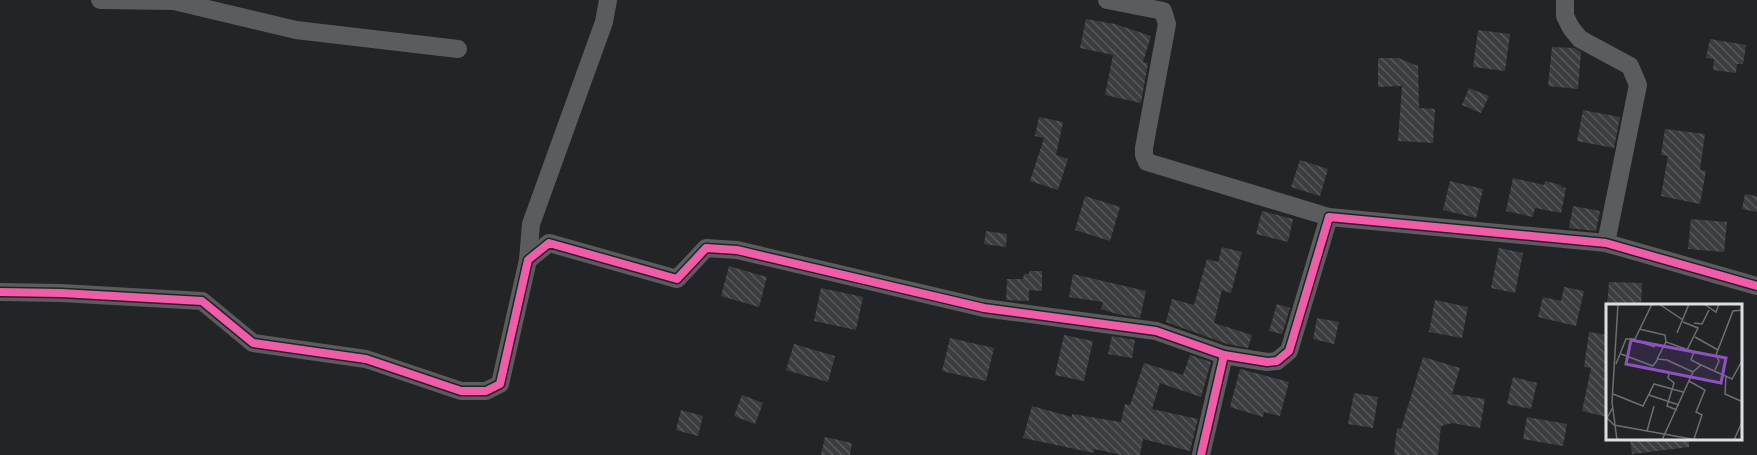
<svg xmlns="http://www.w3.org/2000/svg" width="1757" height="455" font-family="Figtree,sans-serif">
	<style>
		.building { fill: url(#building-back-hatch) }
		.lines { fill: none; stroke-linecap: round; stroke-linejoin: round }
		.street { stroke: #5b5c5d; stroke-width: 18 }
		.cycleway-casing { stroke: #202428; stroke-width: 11 }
		.cycleway { stroke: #f35aa7; stroke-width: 8 }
		.inset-road { fill: none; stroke: #6d6f72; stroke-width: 1.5 }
		.view { fill: #8f50c6; fill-opacity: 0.15; stroke: #8f50c6; stroke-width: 3 }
		.inset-edge { fill: none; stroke: #dde0e3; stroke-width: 3 }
	</style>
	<defs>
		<pattern id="building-back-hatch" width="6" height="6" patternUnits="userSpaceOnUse" patternTransform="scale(1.5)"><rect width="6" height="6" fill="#3b3d3f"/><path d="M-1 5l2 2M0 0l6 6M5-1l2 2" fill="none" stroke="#57595b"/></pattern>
	</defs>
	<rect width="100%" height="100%" fill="#222426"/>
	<g class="building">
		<path d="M1086 19 1115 24 1151 36 1143 62 1148 63 1141 103 1105 95 1113 55 1080 48Z"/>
		<path d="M1478 30 1510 34 1505 71 1473 67Z"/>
		<path d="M1710 39 1746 45 1743 64H1737L1736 73 1713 70 1714 59 1706 58Z"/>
		<path d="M1552 47 1574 48 1581 52 1578 89 1548 86Z"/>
		<path d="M1378 58H1398L1418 66 1419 108 1435 109 1433 143 1398 141 1402 86 1378 87Z"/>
		<path d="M1469 88 1489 96 1481 113 1462 105Z"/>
		<path d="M1583 110 1620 117 1614 148 1577 141Z"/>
		<path d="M1039 117 1063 122 1056 155 1068 159 1058 190 1030 181 1044 138 1035 136Z"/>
		<path d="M1665 129 1705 134 1700 170 1706 171 1700 204 1661 196 1668 156 1661 155Z"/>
		<path d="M1300 160 1328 169 1320 196 1291 187Z"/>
		<path d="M1513 178 1544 185 1545 181 1561 185V187L1566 188 1561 213 1535 208 1533 217 1506 211Z"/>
		<path d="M1450 181 1483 189 1476 218 1443 210Z"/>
		<path d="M1745 194 1757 196V212L1742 209Z"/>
		<path d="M1085 196 1120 207 1110 241 1075 230Z"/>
		<path d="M1573 206 1600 211 1596 231 1569 228Z"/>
		<path d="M1262 211 1293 219 1288 242 1256 234Z"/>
		<path d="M1691 219 1727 222 1724 252 1688 249Z"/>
		<path d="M986 231 1007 234 1006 247 984 244Z"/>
		<path d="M1222 247 1242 252 1231 293 1222 290 1214 323 1252 335 1248 348 1227 344 1166 322 1172 299 1194 305 1207 259 1218 262Z"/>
		<path d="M1499 248 1523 253 1515 293 1491 288Z"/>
		<path d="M729 266 767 277 759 307 721 296Z"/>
		<path d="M1029 271H1042V291L1029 290V301L1006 300 1007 279H1023L1024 274H1029Z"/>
		<path d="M1073 274 1146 291 1140 318 1117 314 1101 309 1103 302 1069 297Z"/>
		<path d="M1609 282 1642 283 1641 305H1607Z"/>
		<path d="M1564 287 1584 291 1576 326 1538 317 1543 297 1561 301Z"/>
		<path d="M821 288 863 297 856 330 814 321Z"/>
		<path d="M1435 300 1468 307 1462 338 1429 332Z"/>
		<path d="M1277 304 1290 308 1282 334 1269 331Z"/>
		<path d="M1317 318 1339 322 1334 344 1313 339Z"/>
		<path d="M1589 332 1607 335V417L1582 411 1591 368 1584 367Z"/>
		<path d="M1064 335 1093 341 1084 381 1055 375Z"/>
		<path d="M1112 336 1135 340 1132 358 1108 354Z"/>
		<path d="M950 338 994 348 986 381 942 371Z"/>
		<path d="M794 344 835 356 828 382 786 370Z"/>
		<path d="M1190 355 1211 362 1201 397 1160 383 1152 409 1198 419 1190 451 1143 439 1140 455H1122L1094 449V453L1023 438 1032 406 1072 417V414L1121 422 1125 404 1130 405 1144 363 1183 375Z"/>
		<path d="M1423 357 1460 368 1452 394 1485 399 1480 428 1452 423 1441 426 1438 455H1394L1397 428 1401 429Z"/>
		<path d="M1240 369 1289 382 1280 416 1264 412 1263 417 1230 407Z"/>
		<path d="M1513 377 1537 383 1531 409 1507 404Z"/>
		<path d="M1354 393 1378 397 1373 428 1348 424Z"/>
		<path d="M742 395 763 403 755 424 734 416Z"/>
		<path d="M681 410 703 416 698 436 676 430Z"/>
		<path d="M1527 417 1567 424 1563 446 1523 439Z"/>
		<path d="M825 437 852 443 850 455H821Z"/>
		<path d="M1630 438H1689V447L1632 454Z"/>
	</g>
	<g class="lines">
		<g class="street">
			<path d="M100 0 174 1 296 30 458 49"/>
			<path d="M1107 0 1163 11 1167 24 1144 148V155L1147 162 1329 217"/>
			<path d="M1565 0V16L1571 28 1580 39 1630 66 1638 85 1606 243"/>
			<path d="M528 260 531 224 604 22 608 0"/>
			<path d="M0 292 61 293 202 301 253 343 366 359 461 391H486L500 384 528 260 549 243 677 279 706 248 737 250 984 308 1156 331 1224 355"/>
			<path d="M1201 455 1224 355 1267 362 1277 361 1289 351 1329 217 1606 243 1757 286"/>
		</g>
		<g class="cycleway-casing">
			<g id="cycleway">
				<path d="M0 292 61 293 202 301 253 343 366 359 461 391H486L500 384 528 260 549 243 677 279 706 248 737 250 984 308 1156 331 1224 355"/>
				<path d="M1201 455 1224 355 1267 362 1277 361 1289 351 1329 217 1606 243 1757 286"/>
			</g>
		</g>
		<use href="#cycleway" class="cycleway"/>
	</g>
	<g transform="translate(1606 304)">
		<rect width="136" height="136" fill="#222426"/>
		<path class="inset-road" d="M53 0 77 16M98 0 110 8 113 0M77 18 92 24 81 46M88 19 96 20 103 6M33 25 59 31 60 38 88 48 85 56 95 61M71 29 83 0M89 33 112 46M28 36 49 43M15 50 47 62 52 55 61 56 87 68M51 55 60 38M10 60 20 35H29L46 0M109 66 113 57 110 51 127 7 137 6M63 70 62 74 68 79 61 102 71 106M120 72 119 90 137 98M83 77 99 86 90 108 96 111 88 135M7 90 37 102 48 80 77 88M43 91 73 101M7 103 1 114 8 121M8 121 91 136M41 127 48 102M11 136 6 98 12 0M56 136 87 68 95 61 126 75 137 55M128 136 137 116"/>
		<path class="view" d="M25 36 120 54 115 79 20 60Z"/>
		<rect width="136" height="136" class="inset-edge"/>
	</g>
</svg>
